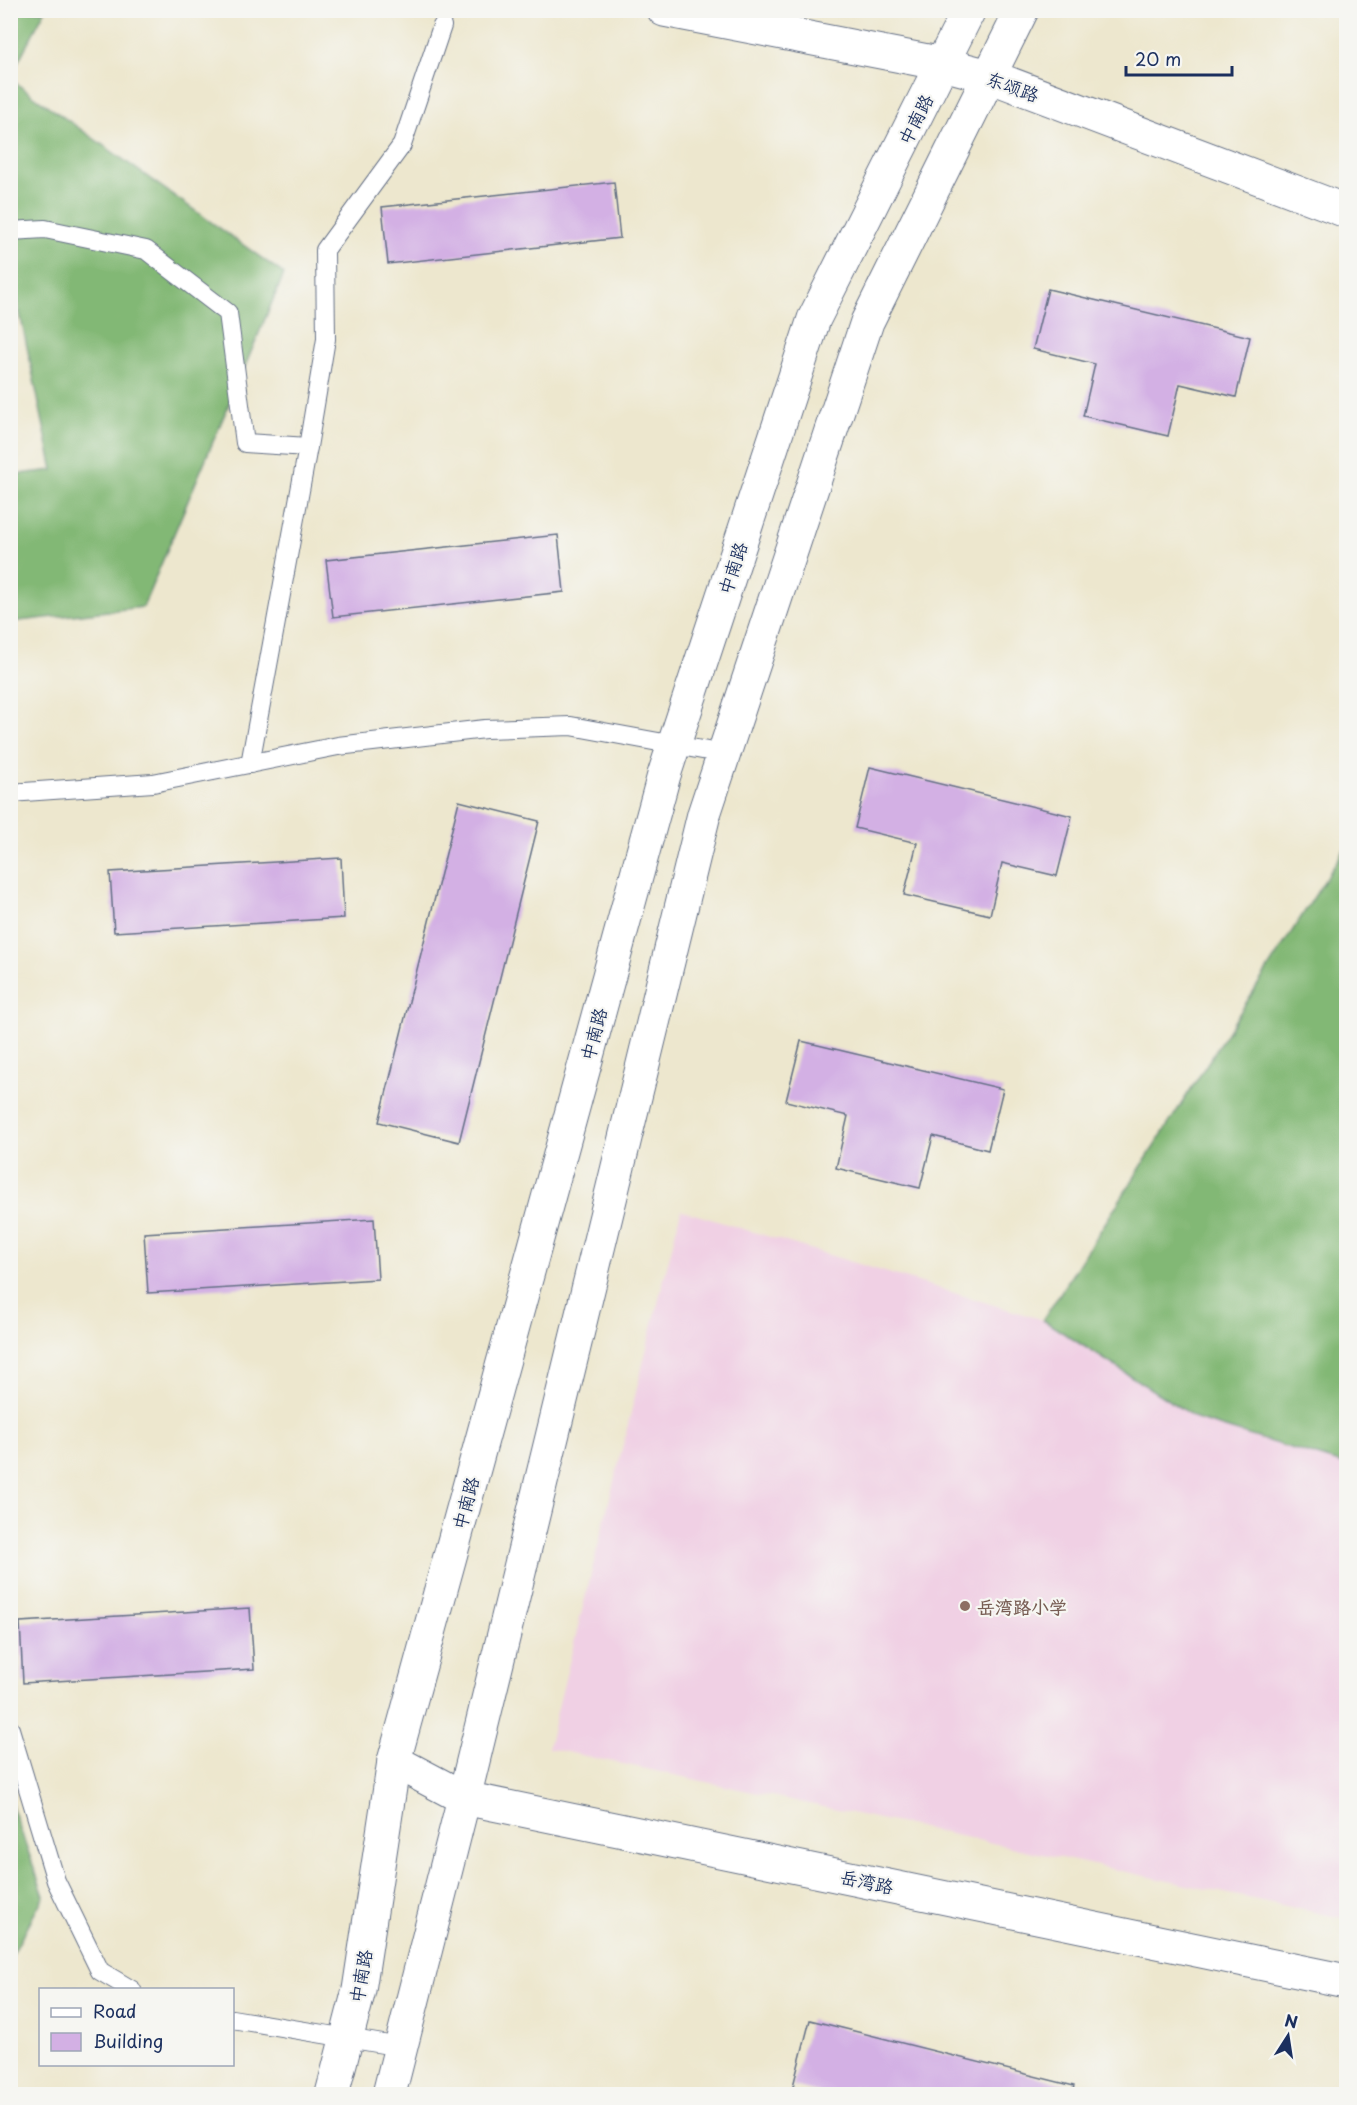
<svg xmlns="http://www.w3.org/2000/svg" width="1357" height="2105" font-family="'Playpen Sans','LXGW WenKai TC',sans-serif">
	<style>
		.built { fill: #f0d0e4 }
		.forest { fill: #82b874; stroke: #4e7469; stroke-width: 1.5 }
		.building { fill: #d3b0e4 }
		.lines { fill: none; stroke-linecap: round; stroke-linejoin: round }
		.lane-casing { stroke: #646f85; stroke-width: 20 }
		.secondary-casing { stroke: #646f85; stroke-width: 35 }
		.primary-casing { stroke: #646f85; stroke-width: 35 }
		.path { stroke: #646f85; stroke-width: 4; stroke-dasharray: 1.5 4.5; stroke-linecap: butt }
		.lane { stroke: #fff; stroke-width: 18 }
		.secondary { stroke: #fff; stroke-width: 33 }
		.primary { stroke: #fff; stroke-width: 33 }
		.education-dot { fill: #8d6e63; stroke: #f6f6f2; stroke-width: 2 }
		.labels { text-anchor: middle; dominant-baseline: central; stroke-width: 4.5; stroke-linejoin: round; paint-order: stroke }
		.street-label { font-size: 18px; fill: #1b2f5e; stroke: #f6f6f2 }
		.education-label { font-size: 18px; font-weight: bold; fill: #785e54; stroke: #f6f6f2; text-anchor: start }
	</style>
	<rect width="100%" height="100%" fill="#f6f6f2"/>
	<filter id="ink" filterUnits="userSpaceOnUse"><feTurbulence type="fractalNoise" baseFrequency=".0167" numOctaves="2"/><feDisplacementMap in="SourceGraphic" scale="12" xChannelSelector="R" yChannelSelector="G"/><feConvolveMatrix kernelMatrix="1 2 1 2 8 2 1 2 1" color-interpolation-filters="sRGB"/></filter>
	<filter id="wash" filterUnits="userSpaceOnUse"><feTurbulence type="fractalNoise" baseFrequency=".008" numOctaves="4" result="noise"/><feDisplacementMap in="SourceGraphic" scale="24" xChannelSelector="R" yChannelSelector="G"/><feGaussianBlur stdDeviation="1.35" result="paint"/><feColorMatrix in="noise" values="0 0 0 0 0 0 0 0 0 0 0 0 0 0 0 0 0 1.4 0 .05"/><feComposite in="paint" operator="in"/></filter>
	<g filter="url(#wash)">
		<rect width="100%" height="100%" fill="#ede7ce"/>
		<path class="built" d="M681 1210 1043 1320 1199 1420 1346 1465V1919L548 1748Z"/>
		<g class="forest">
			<path d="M11 10 45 11 11 75 10 11Z"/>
			<path d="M10 79 284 274 143 607 11 622V475L53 470 11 271Z"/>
			<path d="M1346 847V1465L1199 1420 1043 1320Z"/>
			<path d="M11 1803 44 1896 11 1957H10Z"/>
		</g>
		<g id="blocks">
			<g class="building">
				<path d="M614 182 620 238 388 264 382 207Z"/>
				<path d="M1048 289 1250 337 1236 397 1180 384 1168 436 1083 416 1095 364 1033 349Z"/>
				<path d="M558 535 564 592 333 617 326 560Z"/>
				<path d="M870 767 1072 816 1057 876 1002 863 990 915 904 895 917 843 855 828Z"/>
				<path d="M459 801 539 821 459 1142 379 1122Z"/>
				<path d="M341 858 344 918 114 932 110 872Z"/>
				<path d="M801 1041 1003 1089 988 1150 933 1136 920 1188 836 1168 848 1116 786 1101Z"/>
				<path d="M374 1219 378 1279 148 1293 144 1233Z"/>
				<path d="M250 1608 254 1669 23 1683 20 1622Z"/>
				<path d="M810 2020 1074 2086 1072 2094H826L793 2086Z"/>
			</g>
		</g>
	</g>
	<g filter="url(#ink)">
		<use href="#blocks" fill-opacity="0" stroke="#646f85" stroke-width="1.5"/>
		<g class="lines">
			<g class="lane-casing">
				<g id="lane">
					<path d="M10 231 45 229 146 250 228 313 245 443 308 447"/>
					<path d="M250 764 308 447 326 339 325 250 402 145 442 26"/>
					<path d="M10 793 153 783 338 746 485 729 571 726 724 754"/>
					<path d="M10 1729 56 1881 100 1971 132 1990"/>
					<path d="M232 2019 401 2047"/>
				</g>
			</g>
			<g class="secondary-casing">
				<g id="secondary">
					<path d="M664 10 943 64 989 76 1346 211"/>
					<path d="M394 1761 464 1798 1346 1981"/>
				</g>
			</g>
			<g class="primary-casing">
				<g id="primary">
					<path d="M332 2094 359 1990 394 1761 664 775 814 319 969 10"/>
					<path d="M389 2094 464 1798 704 814 867 322 1022 10"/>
				</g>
			</g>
			<path class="path" d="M10 194 18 202"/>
			<use href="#lane" class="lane"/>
			<use href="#secondary" class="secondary"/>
			<use href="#primary" class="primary"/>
		</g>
	</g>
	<circle class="education-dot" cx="965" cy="1606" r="6"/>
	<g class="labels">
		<g class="street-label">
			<text transform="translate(1013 86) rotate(20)">东颂路</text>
			<text transform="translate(915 119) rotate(-63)">中南路</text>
			<text transform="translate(732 568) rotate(-72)">中南路</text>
			<text transform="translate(593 1034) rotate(-75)">中南路</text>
			<text transform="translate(465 1503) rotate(-75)">中南路</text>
			<text transform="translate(867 1881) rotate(12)">岳湾路</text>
			<text transform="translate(360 1976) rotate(-80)">中南路</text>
		</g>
		<g class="education-label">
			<text x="977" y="1606">岳湾路小学</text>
		</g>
	</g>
	<rect width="1357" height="2105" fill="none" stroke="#f6f6f2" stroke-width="36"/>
	<rect x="39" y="1988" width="195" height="78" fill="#f6f6f2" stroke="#9ea6b7" stroke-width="1.5"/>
	<rect x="51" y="2008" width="30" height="9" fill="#ffffff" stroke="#9ea6b7" stroke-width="1.5"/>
	<text x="93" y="2018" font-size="18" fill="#1b2f5e">Road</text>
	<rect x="51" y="2033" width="30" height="18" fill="#d3b0e4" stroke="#9ea6b7" stroke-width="1.5"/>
	<text x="93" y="2048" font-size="18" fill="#1b2f5e">Building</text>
	<g transform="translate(1288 2036) rotate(12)" stroke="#f6f6f2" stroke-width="4.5" paint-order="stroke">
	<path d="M0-4.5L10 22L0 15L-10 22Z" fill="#1b2f5e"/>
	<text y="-9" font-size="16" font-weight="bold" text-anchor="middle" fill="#1b2f5e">N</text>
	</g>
	<path d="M1126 66v9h106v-9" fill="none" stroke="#1b2f5e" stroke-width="3"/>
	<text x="1135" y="66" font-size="18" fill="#1b2f5e" stroke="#f6f6f2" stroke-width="4.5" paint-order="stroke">20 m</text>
</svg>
